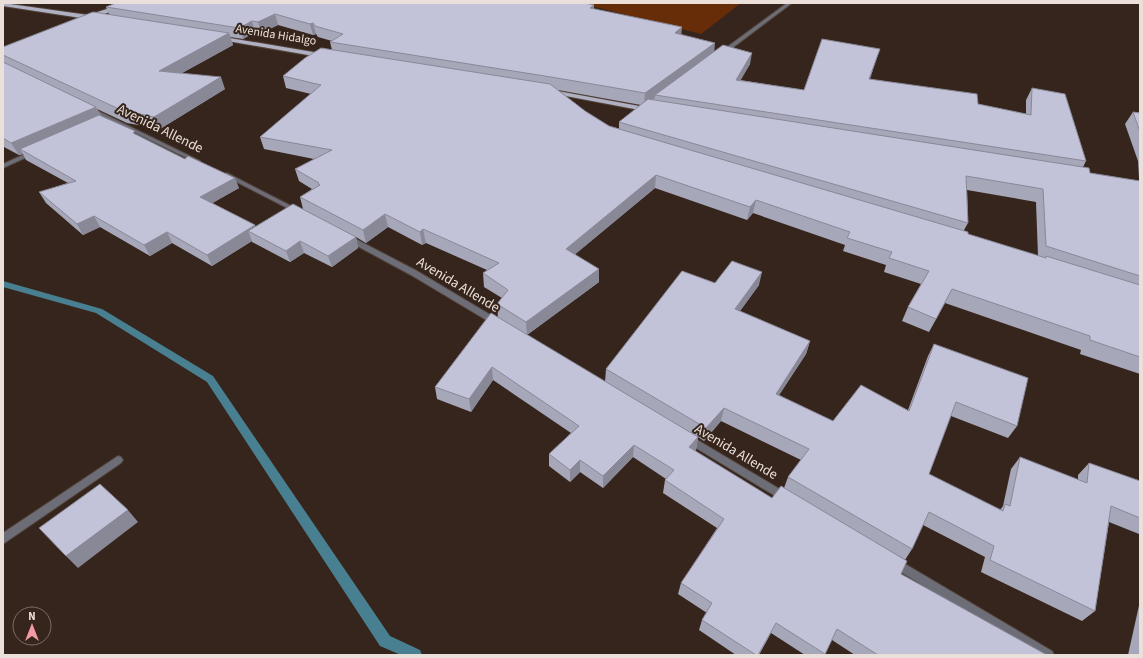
<svg xmlns="http://www.w3.org/2000/svg" width="1143" height="658" font-family="'Source Sans 3',sans-serif">
	<style>
		.green { fill: #662d08 }
		.lines { fill: none; stroke-linecap: round; stroke-linejoin: round }
		.stream { fill: #498091; fill-rule: evenodd }
		.minor-casing { stroke: #53433a; stroke-width: 2 }
		.primary-casing { stroke: #53433a; stroke-width: 2 }
		.minor { fill: #6c6d76; fill-rule: evenodd }
		.primary { fill: #afb1c3; fill-rule: evenodd }
		.wall { fill: #a7a7ba; fill-rule: evenodd }
		.shaded-wall { fill: #888897 }
		.building { fill: #c2c2d8; stroke: #888897 }
		.labels { text-anchor: middle; dominant-baseline: central; stroke-width: 4; stroke-linejoin: round; paint-order: stroke }
		.far-street-label { font-size: 12px; fill: #ebdfd9; stroke: #36251c }
		.street-label { font-size: 14px; fill: #ebdfd9; stroke: #36251c }
	</style>
	<rect width="100%" height="100%" fill="#36251c"/>
	<path class="green" d="M580 3H741L701 34Z"/>
	<g class="lines">
		<path class="stream" d="M3 281 102 309 213 376 390 636 420 650 422 655H401L380 646 207 382 96 313 3 287Z"/>
		<g class="minor-casing">
			<g id="minor">
				<path d="M787 3H792L723 55H719V53Z"/>
				<path d="M88 108H92L200 161 197 163 195 162 88 110Z"/>
				<path d="M34 150 36 151V153L3 168V164Z"/>
				<path d="M227 173 299 210 300 211 297 213 295 212 225 176V174Z"/>
				<path d="M346 236H350L417 271 499 320 500 322 496 325 493 324 411 275 346 240 345 238Z"/>
				<path d="M689 435 788 494 790 497 788 500 785 501 782 500 686 442 684 439 686 436Z"/>
				<path d="M118 456 121 457 123 460 121 463 3 544V533Z"/>
				<path d="M895 558 1052 651 1054 655H1037L891 566 890 563 891 560Z"/>
			</g>
		</g>
		<g class="primary-casing">
			<g id="primary">
				<path d="M3 3 88 15 126 3H134L96 17 97 18 94 20 3 6Z"/>
				<path d="M218 36 325 54 328 56 325 58 216 39V37Z"/>
				<path d="M552 90 650 108 653 110 650 112 550 93V91Z"/>
			</g>
		</g>
		<use href="#minor" class="minor"/>
		<use href="#primary" class="primary"/>
	</g>
	<g class="wall">
		<path d="M106 7 594 9 681 34 714 52 750 64 740 80 804 90 876 60 870 79 978 104 1026 114V100L1032 88 1086 161 1083 167 1090 173 1140 181V374L1080 354 1081 350 945 303 929 332 902 321 908 307 921 284 884 272 886 265 843 251 845 245 753 213 747 220 655 188 575 254 599 282 527 335 605 382 606 369 715 283 759 285 740 311 810 341 806 354 779 395 833 421 908 410 928 356 934 344 1017 426 1008 438 951 416 929 474 1000 510 1003 506 1011 469 1020 457 1078 480V475L1089 463 1140 481V533L1139 534 1109 522 1095 611 1082 621 981 572 985 557 923 525 912 549 905 560 901 574 1047 655H855L832 640 825 655H805L771 633 759 655H736L699 630 702 620 707 613 678 594 681 583 717 528 663 493 665 480 666 479 633 457 603 488 580 472 570 482 549 466V454L571 433 493 380 471 412 437 399 435 387 498 318 497 304 502 298 484 287 483 273 487 270 426 243 422 245 388 227 366 243 356 237 358 248 332 267 304 253 290 262 252 242V241L212 266 172 243 150 256 100 227 83 235 46 203 39 192 68 183 26 160 23 154 19 155 4 147 3 148V47L109 14ZM278 25 313 35 316 34 318 37 332 41 330 42 332 50 283 76 286 88 311 94 260 137 264 149 314 159 295 169 299 181 312 189 300 197 303 209 256 227 255 225 212 203 239 188 101 116 97 109 127 123 160 129 225 89 182 73 233 45 230 37 243 39 255 32 261 33ZM558 90 641 105 619 122V129L609 126 585 111ZM967 190 1036 202 1038 256 968 234 964 230 968 223ZM721 421 801 460 788 477 784 488 772 498 695 451 696 450 698 437 704 441Z"/>
		<path d="M1133 112 1140 113V181L1139 178 1138 161 1125 124Z"/>
		<path d="M1140 601V655H1128Z"/>
	</g>
	<g class="shaded-wall">
		<path d="M594 5V16L590 8Z"/>
		<path d="M275 14 278 25 261 33 258 22Z"/>
		<path d="M252 21 255 32 243 39 239 28Z"/>
		<path d="M313 23 316 34 313 35 310 24Z"/>
		<path d="M682 27 681 38 675 33Z"/>
		<path d="M229 33 233 45 164 83 159 71Z"/>
		<path d="M715 43 714 55 655 95V98L644 105 645 93Z"/>
		<path d="M752 53 750 64 734 92 736 80Z"/>
		<path d="M221 77 225 89 160 129 154 117Z"/>
		<path d="M96 107 102 119 20 149 23 154 19 155 11 143Z"/>
		<path d="M656 175 655 188 566 262V249Z"/>
		<path d="M235 178 239 188 204 208 200 197Z"/>
		<path d="M756 200 753 213 747 220 750 207Z"/>
		<path d="M385 214 388 227 366 243 363 230Z"/>
		<path d="M94 216 100 227 83 235 77 224Z"/>
		<path d="M255 225 259 236 248 231 252 241 212 266 207 255Z"/>
		<path d="M423 229 426 243 422 245 420 232Z"/>
		<path d="M167 232 172 243 150 256 144 245Z"/>
		<path d="M356 237 358 248 332 267 328 256Z"/>
		<path d="M300 241 304 253 290 262 286 251Z"/>
		<path d="M599 269V282L527 335 526 322Z"/>
		<path d="M762 272 759 285 732 322 735 309Z"/>
		<path d="M952 289 945 303 929 332 936 319Z"/>
		<path d="M810 341 806 354 772 406 776 394Z"/>
		<path d="M492 367 493 380 471 412 469 399Z"/>
		<path d="M724 408 721 421 704 441 706 428Z"/>
		<path d="M698 437 696 450 686 460 689 447Z"/>
		<path d="M634 445 633 457 603 488V476Z"/>
		<path d="M580 460V472L570 482V470Z"/>
		<path d="M128 510 138 522 78 568 66 556Z"/>
		<path d="M776 623 759 655H758Z"/>
	</g>
	<g class="building">
		<path d="M116 3H585L594 5 590 8 682 27 675 33 715 43 645 93 551 77 330 42 343 34 315 26 313 23 310 24 275 14 258 22 252 21 239 28 106 7Z"/>
		<path d="M93 12 229 33 159 71 221 77 154 117 121 110 3 55V47Z"/>
		<path d="M822 39 880 49 869 79 977 94 978 104 1031 115 1032 88 1065 94 1086 161 655 95 723 45 752 53 736 80 804 90Z"/>
		<path d="M321 48 550 84 585 111 609 126 968 232V234L1046 258V256L1140 285V357L1090 340V336L952 289 936 319 908 307 929 271 889 258 892 252 847 238 850 232 756 200 750 207 656 175 566 249 599 269 526 322 497 304 508 290 483 273 499 263 423 229 420 232 385 214 363 230 300 197 320 185 318 184 319 183 295 169 332 150 260 137 321 85 283 76 305 58Z"/>
		<path d="M3 62 96 107 11 143 3 138Z"/>
		<path d="M648 99 1089 168 1090 173 1140 181V276L1046 246 1043 189 966 176 968 223 619 122Z"/>
		<path d="M1133 112 1140 113V132Z"/>
		<path d="M99 115 135 131 133 133 185 159 188 156 235 178 200 197 255 225 207 255 167 232 144 245 94 216 77 224 39 192 76 181 20 149Z"/>
		<path d="M293 204 356 237 328 256 300 241 286 251 248 231Z"/>
		<path d="M732 261 762 272 735 309 810 341 776 394 833 421 861 385 909 411 934 344 1028 378 1017 426 956 402 929 474 1003 511 1005 504 1010 506 1020 457 1087 483 1089 463 1140 481V518L1111 506 1095 611 990 560 994 546 929 512 912 549 788 477 809 449 724 408 706 428 606 369 682 271 715 283Z"/>
		<path d="M491 313 698 437 689 447 772 498 781 486 907 561 901 574 1047 655H878L837 629 825 654 776 623 758 655H756L702 620 712 603 681 583 724 519 665 480 674 470 634 445 603 476 580 460 570 470 549 454 579 426 492 367 469 399 435 387Z"/>
		<path d="M100 484 128 510 66 556 39 528Z"/>
	</g>
	<g class="labels">
		<g class="far-street-label">
			<text transform="translate(276 35) rotate(9)">Avenida Hidalgo</text>
		</g>
		<g class="street-label">
			<text transform="translate(160 129) rotate(26)">Avenida Allende</text>
			<text transform="translate(458 285) rotate(31)">Avenida Allende</text>
			<text transform="translate(736 452) rotate(31)">Avenida Allende</text>
		</g>
	</g>
	<rect width="1143" height="658" fill="none" stroke="#ebdfd9" stroke-width="8"/>
	<g transform="translate(32 626)"><circle r="19" fill="#36251c" stroke="#7e6f68"/>
	<path d="M0-3L7 15L0 10L-7 15Z" fill="#f49aa6"/>
	<text y="-6" font-size="11" font-weight="bold" text-anchor="middle" fill="#ebdfd9">N</text>
	</g>
</svg>
